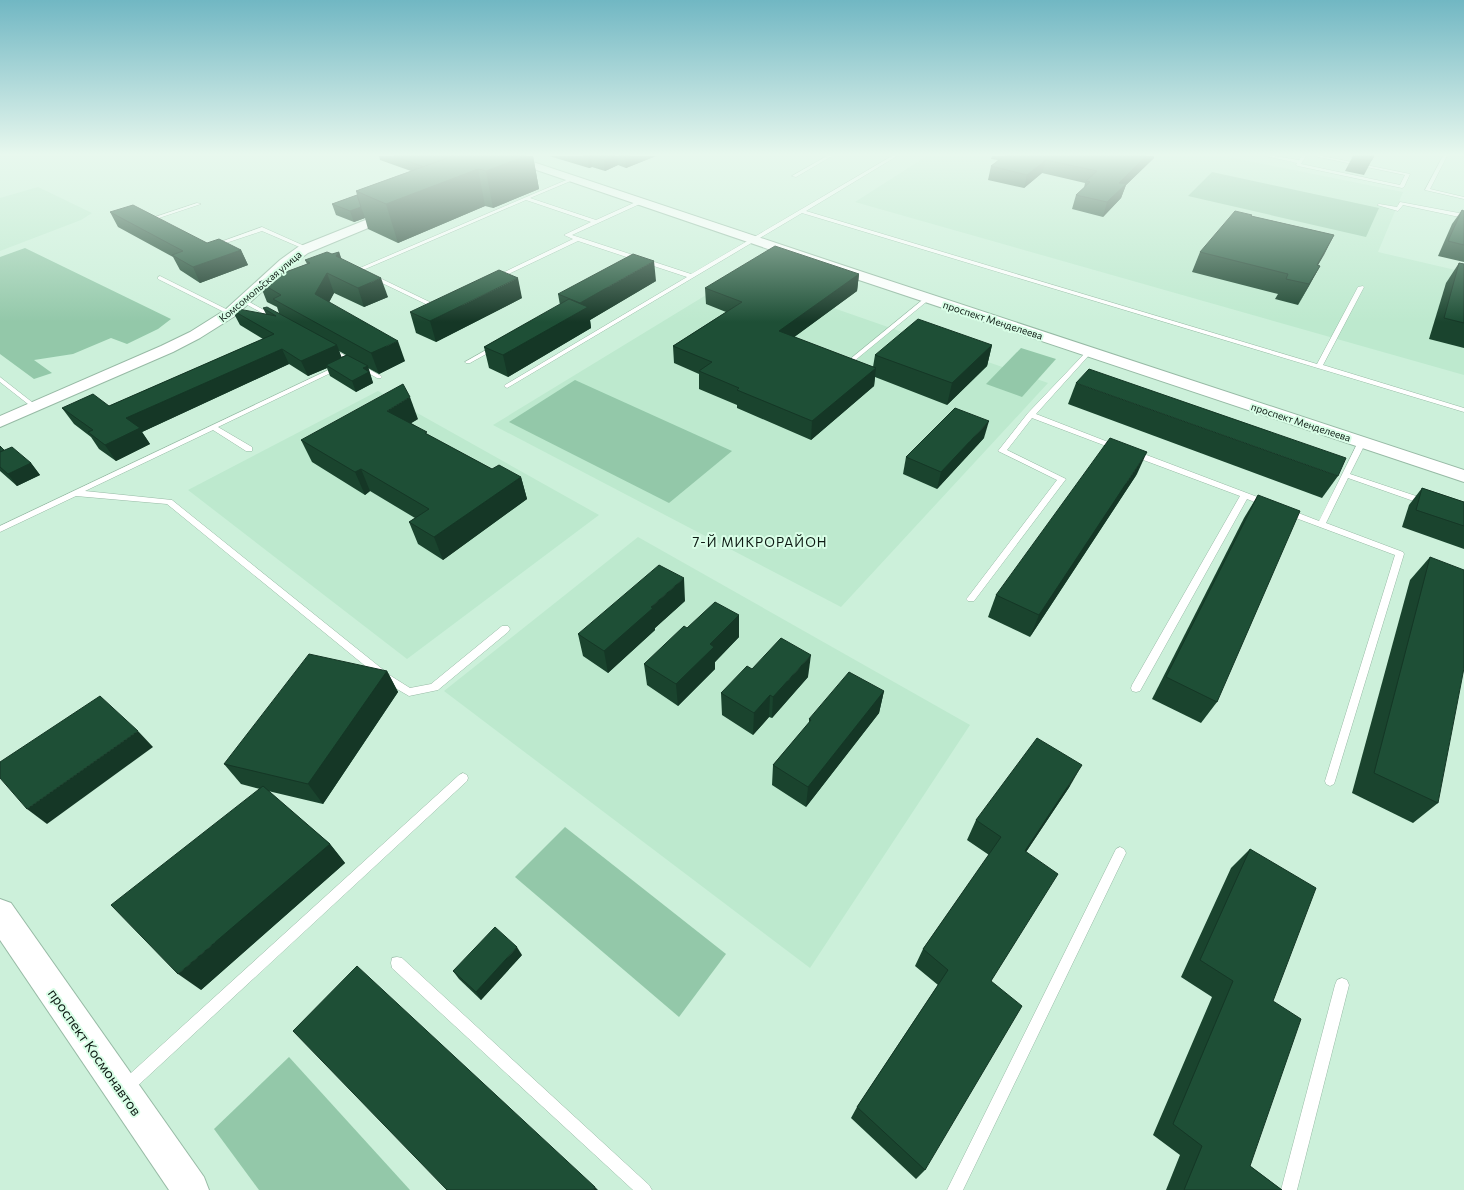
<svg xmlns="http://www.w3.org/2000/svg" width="1464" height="1190" font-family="Commissioner,sans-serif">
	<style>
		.built { fill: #bde9ce }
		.green { fill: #93c8a9 }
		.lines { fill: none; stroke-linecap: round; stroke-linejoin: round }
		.lane-casing { stroke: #97baa5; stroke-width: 1 }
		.secondary-casing { stroke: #97baa5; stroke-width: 2 }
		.lane { fill: #fff; fill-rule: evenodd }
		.secondary { fill: #fff; fill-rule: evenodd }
		.wall { fill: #1a442e; fill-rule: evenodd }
		.shaded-wall { fill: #153726 }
		.building { fill: #1e4f36; stroke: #153726 }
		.labels { text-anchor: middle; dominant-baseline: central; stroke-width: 4; stroke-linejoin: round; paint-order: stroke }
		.far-street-label { font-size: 10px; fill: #0d1a13; stroke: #d9fee7 }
		.neighbourhood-label { font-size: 13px; letter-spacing: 1px; fill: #0d1a13; stroke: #d9fee7 }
		.near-street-label { font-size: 14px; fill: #0d1a13; stroke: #d9fee7 }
	</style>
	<rect width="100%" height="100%" fill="#ccf0da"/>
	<g class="built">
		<path d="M927 156H1224L1403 192 1378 252 1464 272V375L855 202Z"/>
		<path d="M38 187 92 213 81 220 0 251V198Z"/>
		<path d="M739 275 1048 383 841 607 493 425Z"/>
		<path d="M378 391 599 515 407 659 188 490Z"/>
		<path d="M638 537 970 725 810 968 444 691Z"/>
	</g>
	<g class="green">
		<path d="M1212 172 1379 208 1366 237 1188 196Z"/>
		<path d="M25 248 171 319 158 329 127 344 111 338 73 354 34 360 52 373 34 379 0 354V257Z"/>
		<path d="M1021 348 1056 359 1022 397 986 384Z"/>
		<path d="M575 380 732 451 669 503 509 422Z"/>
		<path d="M565 827 726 954 679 1017 515 877Z"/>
		<path d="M289 1057 410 1190H259L214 1129Z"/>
	</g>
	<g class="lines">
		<g class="lane-casing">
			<g id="lane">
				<path d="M827 156H832L796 177 792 176Z"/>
				<path d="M892 156H897L806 211 1317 364 1358 287 1363 286 1364 287 1323 365 1464 408V412L802 213 507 388 504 386 505 385 687 277 578 241 498 279H494V277L573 239 564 235 591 222 526 200 363 270 436 305H440L441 306 438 308H434L355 270 571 178 573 179V180L530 198 596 220 638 201H642V203L572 235 691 274Z"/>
				<path d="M1265 156H1274L1299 160 1302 156H1306L1301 164 1400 185 1405 175 1314 156H1322L1410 174 1404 187 1402 188 1298 166 1296 165 1297 163Z"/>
				<path d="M1443 156H1447L1430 189 1464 197V199L1425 190Z"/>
				<path d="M1400 202 1464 214V218L1403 205 1398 211 1377 205 1379 204 1397 207Z"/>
				<path d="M197 203 201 204 159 218 166 222V224H162L152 218Z"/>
				<path d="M262 227 309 248 304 249 262 231 217 246 212 245Z"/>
				<path d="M160 276 232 312 233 313 228 314 158 279V277Z"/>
				<path d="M926 297 931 298 853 362H849V360Z"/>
				<path d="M242 300H246L278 318 273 319 242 302Z"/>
				<path d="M495 345 498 347 497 348 470 363H466L465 362Z"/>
				<path d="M330 347 381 376 382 377 381 378H377L328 350V348Z"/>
				<path d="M1089 350 1091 351V353L1036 414 1121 447 1117 449H1114L1032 418 1007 450 1066 479 974 601H968L966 599 968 597 1057 480 998 451 1028 413 1087 351Z"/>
				<path d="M339 365 342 367 341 368 218 427 252 447V451H246L213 430 85 491 172 500 391 676 410 688 431 684 502 626H508L510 629 508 632 438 690 409 696 385 682 167 504 76 496 0 532V526Z"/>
				<path d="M0 377 37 406V408H33L0 382Z"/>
				<path d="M1359 440H1365L1366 442 1350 474 1428 500 1429 502 1425 505 1422 504 1348 478 1326 523 1403 552 1404 554 1335 781 1334 784 1330 786 1326 784 1325 781 1395 555 1285 514 1284 512 1288 509 1319 521Z"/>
				<path d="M1130 451H1136L1268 501 1269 503 1265 506 1247 499 1140 691 1136 692 1132 691 1131 688 1132 685 1240 496 1130 455Z"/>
				<path d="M463 773 467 775 468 778 467 781 131 1092 126 1094 121 1092 119 1087 121 1082 459 775Z"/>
				<path d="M1120 847 1124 849 1126 853 1124 857 963 1190H947L1116 849Z"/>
				<path d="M397 957 402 958 649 1185 652 1190H633L392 968 391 963 392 958Z"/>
				<path d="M1342 978 1347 980 1349 985 1297 1190H1281L1335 985 1337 980Z"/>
			</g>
		</g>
		<g class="secondary-casing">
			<g id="secondary">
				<path d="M524 159 863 272 1464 470V482L853 278 525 166 512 171H504L502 169 504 167Z"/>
				<path d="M393 209 397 210 399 213 397 216 308 253 290 266 235 316 200 338 173 352 0 427V416L161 346 190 332 225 310 280 260 298 247Z"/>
				<path d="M0 899 11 903 204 1177 209 1190H169L0 940Z"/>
			</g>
		</g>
		<use href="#lane" class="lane"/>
		<use href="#secondary" class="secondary"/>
	</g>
	<g class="wall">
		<path d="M379 156H533L539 189 493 208 485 206 398 243 368 229 365 218 354 222 336 215 332 204 357 195 356 191 411 171 380 160Z"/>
		<path d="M549 156H656L626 168 618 165 605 171 592 167 589 168Z"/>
		<path d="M992 156H1154V158L1126 185 1121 198 1103 217 1072 209 1076 195 1084 188 1085 183 1042 173 1024 188 988 180 991 166 998 160 991 159Z"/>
		<path d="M1353 156H1374L1364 175 1345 171Z"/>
		<path d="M1462 210 1464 211V262L1438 256 1452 224Z"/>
		<path d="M110 212 207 243 241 250 248 265 200 283 180 270 173 257 118 227Z"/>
		<path d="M1251 216 1334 235 1318 265 1320 266 1298 305 1275 299 1278 294 1192 272 1200 252Z"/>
		<path d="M339 252 341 259 388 297 364 307 334 293 329 302 405 361 379 374 368 368 373 383 356 392 330 376 327 368 308 376 289 364 142 432 150 444 116 461 99 449 91 437 74 424 62 408 109 406 263 339 240 325 232 310 266 314 263 308 279 313 277 307 267 302 259 282 307 264 305 260 332 254ZM339 351 346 355 341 357Z"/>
		<path d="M1459 263 1464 264V348L1429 339 1446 283Z"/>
		<path d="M859 274 857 291 794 337 873 367 875 355 992 345 987 366 947 405 875 377 874 386 811 440 737 408V405L699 389V374L674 363 673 346 726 312 706 304 705 288Z"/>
		<path d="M656 281 590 320 591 328 508 377 489 368 484 347 560 305 558 294Z"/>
		<path d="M522 298 436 342 416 333 410 312Z"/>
		<path d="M1076 383 1338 476 1322 498 1068 404Z"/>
		<path d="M418 419 411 423 428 435 492 469 521 477 527 499 443 560 418 544 409 522 415 518 370 491 365 495 312 462 301 440Z"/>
		<path d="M984 438 937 489 903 474 906 457Z"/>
		<path d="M0 446 4 450 31 463 40 475 17 486 0 471Z"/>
		<path d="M1137 474 1030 637 988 617 996 595Z"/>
		<path d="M1422 488 1464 502V549L1402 527 1409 505Z"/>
		<path d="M1258 495 1217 702 1201 723 1152 699 1244 518Z"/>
		<path d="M1430 557 1438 803 1413 823 1352 793 1410 580Z"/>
		<path d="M685 601 655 628V630L608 673 583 656 578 634Z"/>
		<path d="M687 628 739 637 715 662V669L678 706 647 685 644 664Z"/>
		<path d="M387 671 398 692 323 804 268 791 330 844 345 863 201 990 260 789 241 784 224 764Z"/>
		<path d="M808 677 772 718 769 717 753 735 722 715 721 693Z"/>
		<path d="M884 691 879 713 806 807 772 785 773 765 809 723V719Z"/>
		<path d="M1070 786 1026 852 991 981 925 1170 916 1179 851 1118 857 1107 938 985 915 966 923 949 989 855 967 840 976 820Z"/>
		<path d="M1250 849 1273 1001 1250 1166 1282 1190H1166L1180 1155 1153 1135 1212 997 1181 977 1231 868Z"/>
		<path d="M522 955 481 1000 459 979 453 971Z"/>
	</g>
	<g class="shaded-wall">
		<path d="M485 156H533L539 189 493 208 486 171 478 169 485 206 398 243 386 204Z"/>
		<path d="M591 156 592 167 589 168 588 157Z"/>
		<path d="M615 156H617L618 165 605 171 604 160Z"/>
		<path d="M630 156H656L626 168 625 158Z"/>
		<path d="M1146 156H1154V158L1126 185 1121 198 1103 217 1107 202 1119 183Z"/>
		<path d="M1046 160 1042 173 1024 188 1027 175Z"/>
		<path d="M361 207 365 218 354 222 350 211Z"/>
		<path d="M1334 235 1324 255 1306 285 1317 265Z"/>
		<path d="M241 250 248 265 200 283 193 267Z"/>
		<path d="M339 252 346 271 336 256Z"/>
		<path d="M654 261 656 281 590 320 591 328 508 377 503 355 581 311 580 303Z"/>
		<path d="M1320 266 1309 286 1298 305 1309 284Z"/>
		<path d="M327 273 334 293 323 314 315 294Z"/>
		<path d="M859 274 857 291 778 349 779 331Z"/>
		<path d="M381 278 388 297 364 307 358 288Z"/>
		<path d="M518 278 522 298 436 342 430 321Z"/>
		<path d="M398 341 405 361 379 374 371 353Z"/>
		<path d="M337 345 343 361 326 365 327 368 308 376 301 361Z"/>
		<path d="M992 345 987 366 947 405 952 383Z"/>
		<path d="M282 349 289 364 142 432 150 444 116 461 105 445 126 418Z"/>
		<path d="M368 366 373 383 356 392 352 381 363 368Z"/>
		<path d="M876 368 874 386 811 440 812 421Z"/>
		<path d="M410 397 418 419 395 433 387 411Z"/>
		<path d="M989 421 984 438 937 489 941 472Z"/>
		<path d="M1147 452 1137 474 1030 637 1039 615Z"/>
		<path d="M31 463 40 475 17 486 8 474Z"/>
		<path d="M361 469 370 491 365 495 355 472Z"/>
		<path d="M521 477 527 499 443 560 434 537Z"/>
		<path d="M684 578 685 601 655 628V630L608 673 604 651 651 607Z"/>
		<path d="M739 615V637L715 662V669L678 706 676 684 710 644Z"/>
		<path d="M811 655 808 677 772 718 773 697Z"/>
		<path d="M387 671 398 692 323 804 308 784Z"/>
		<path d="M884 691 879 713 806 807 808 787Z"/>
		<path d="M770 695 769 717 753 735 754 713Z"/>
		<path d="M138 731 153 747 47 824 27 809Z"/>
		<path d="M1082 765 1070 786 1014 870 1025 851Z"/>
		<path d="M330 844 345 863 201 990 178 974Z"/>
		<path d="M517 947 522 955 481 1000 476 992Z"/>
		<path d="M595 1187 598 1190H593Z"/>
	</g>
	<g class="building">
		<path d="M394 156H453L424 167Z"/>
		<path d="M453 156H526L486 171 478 169 386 204 356 191Z"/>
		<path d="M583 156H615L604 160 591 156 588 157Z"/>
		<path d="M619 156H630L625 158Z"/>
		<path d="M1005 156H1146L1119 183 1126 184 1107 202 1076 195 1090 182 1086 181 1097 171 1046 160 1027 175 991 166Z"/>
		<path d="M1353 156H1374L1371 161 1352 158Z"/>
		<path d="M357 195 361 207 350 211 332 204Z"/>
		<path d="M133 205 207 243 219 239 241 250 193 267 172 255 183 251 110 212Z"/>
		<path d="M1462 210 1464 211V245L1448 241Z"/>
		<path d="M1235 211 1252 215 1251 216 1334 235 1317 265 1320 266 1309 284 1286 279 1288 274 1200 252Z"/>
		<path d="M775 246 859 274 779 331 876 368 812 421 737 390 739 388 699 371 712 362 673 346 742 302 705 288Z"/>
		<path d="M327 252 332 254 339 252 336 256 381 278 358 288 327 273 315 294 398 341 371 353 273 299 281 295 259 282 310 263 305 260Z"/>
		<path d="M633 254 654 261 580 303 558 294Z"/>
		<path d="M1459 263 1464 264V323L1444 318Z"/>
		<path d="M499 270 518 278 430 321 410 312Z"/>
		<path d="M569 299 588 307 503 355 484 347Z"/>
		<path d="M267 307 337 345 301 361 282 349 126 418 140 428 105 445 88 432 93 430 62 408 93 394 109 406 274 334 232 310 233 308 276 316 263 308Z"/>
		<path d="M918 319 992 345 952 383 875 355Z"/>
		<path d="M347 355 368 366 363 368 369 372 352 381 326 365Z"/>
		<path d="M1089 369 1346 458 1338 476 1076 383Z"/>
		<path d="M403 384 410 397 387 411 427 432 425 433 492 469 499 465 521 477 434 537 409 522 429 509 361 469 355 472 301 440Z"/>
		<path d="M955 408 989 421 941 472 906 457Z"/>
		<path d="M1110 438 1147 452 1039 615 996 595Z"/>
		<path d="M0 446 4 450 0 452Z"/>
		<path d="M12 447 31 463 8 474 0 467V452Z"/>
		<path d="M1422 488 1464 502V526L1416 510Z"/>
		<path d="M1258 495 1300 511 1217 702 1166 677Z"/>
		<path d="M1430 557 1464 570V668L1438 803 1374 773Z"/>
		<path d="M659 565 684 578 651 607 653 608 604 651 578 634Z"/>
		<path d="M715 602 739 615 710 644 714 647 676 684 644 664 684 626 687 628Z"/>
		<path d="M781 638 811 655 773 697 770 695 754 713 721 693 747 666 752 669Z"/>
		<path d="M309 654 387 671 308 784 224 764Z"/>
		<path d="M849 672 884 691 808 787 773 765 811 720 809 719Z"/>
		<path d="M100 696 138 731 27 809 0 778V762Z"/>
		<path d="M1037 738 1082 765 1025 851 1058 874 991 981 1022 1006 925 1170 857 1107 948 970 923 949 1001 837 976 820Z"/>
		<path d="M263 786 330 844 178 974 111 905Z"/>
		<path d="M1250 849 1316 888 1273 1001 1301 1019 1250 1166 1282 1190H1184L1202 1146 1173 1124 1233 981 1200 960Z"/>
		<path d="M495 927 517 947 476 992 453 971Z"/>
		<path d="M357 966 595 1187 593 1190H447L293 1031Z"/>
	</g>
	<linearGradient id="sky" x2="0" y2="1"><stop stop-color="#71b7c3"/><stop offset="0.48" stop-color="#e8f8ee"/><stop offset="1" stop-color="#e8f8ee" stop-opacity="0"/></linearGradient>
	<rect width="1464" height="322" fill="url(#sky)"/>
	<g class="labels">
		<g class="far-street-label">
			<text transform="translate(260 286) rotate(-40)">Комсомольская улица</text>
			<text transform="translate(993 320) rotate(18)">проспект Менделеева</text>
			<text transform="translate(1301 422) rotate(18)">проспект Менделеева</text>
		</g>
		<g class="neighbourhood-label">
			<text x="760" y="542">7-Й МИКРОРАЙОН</text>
		</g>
		<g class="near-street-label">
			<text transform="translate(95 1052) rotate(55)">проспект Космонавтов</text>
		</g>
	</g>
</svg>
